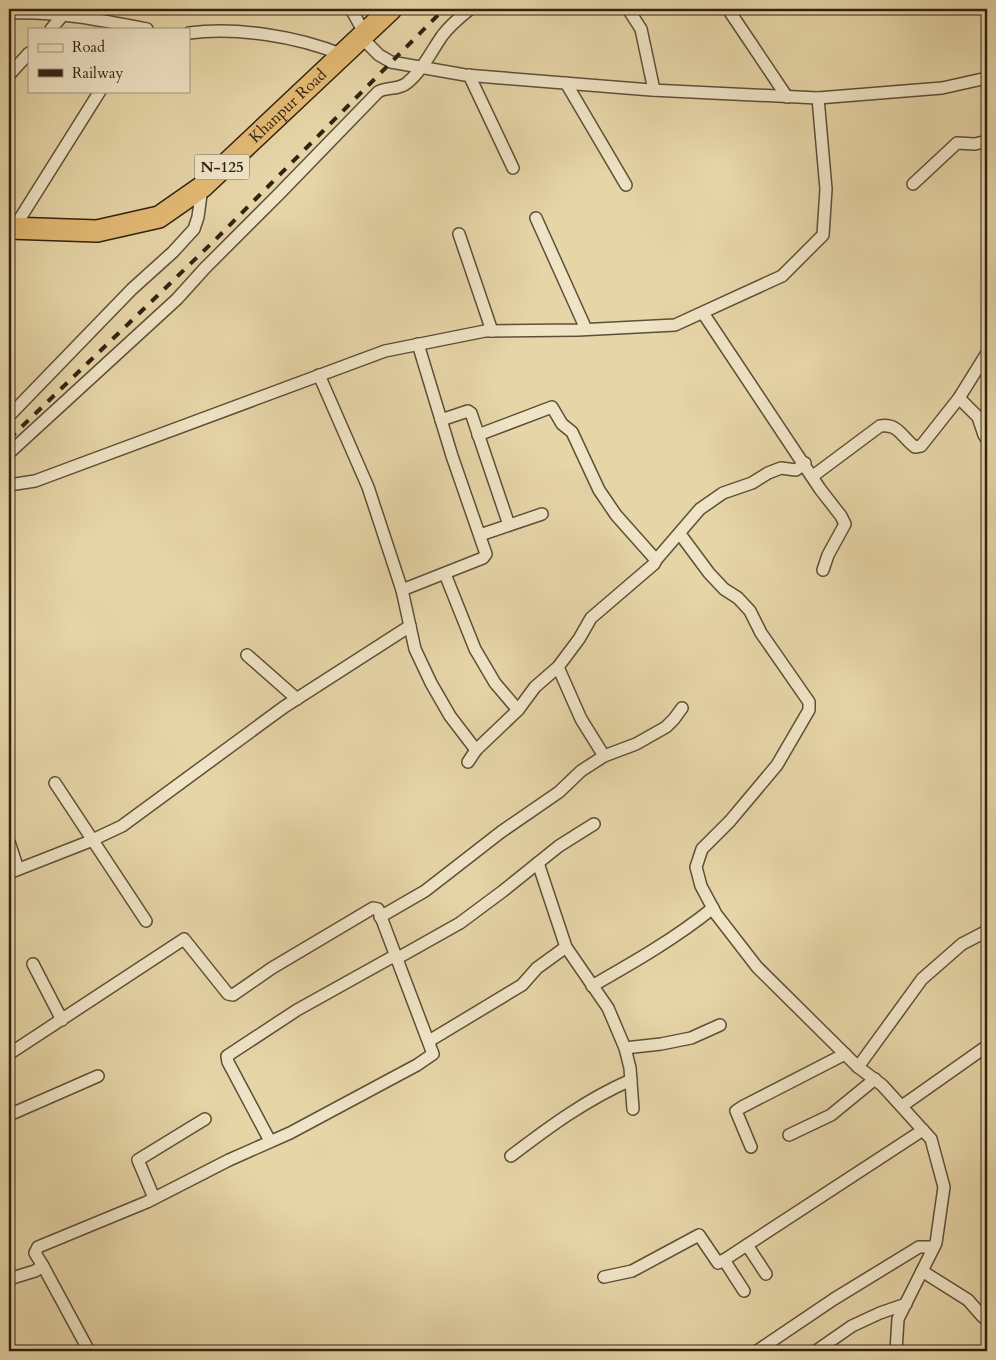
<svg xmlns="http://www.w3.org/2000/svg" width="996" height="1360" font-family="Cardo,serif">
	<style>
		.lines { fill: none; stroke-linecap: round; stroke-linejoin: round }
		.street-casing { stroke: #5e4f37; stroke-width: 14 }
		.highway-casing { stroke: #312212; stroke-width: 24 }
		.street { stroke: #efe4c6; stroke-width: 11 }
		.highway { stroke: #e3ba74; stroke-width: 21 }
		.rail { stroke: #312212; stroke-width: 4; stroke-dasharray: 9 9; stroke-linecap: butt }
		.labels { text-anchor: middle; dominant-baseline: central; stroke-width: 5; stroke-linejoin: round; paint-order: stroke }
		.shield { fill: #efe4c6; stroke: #6a5c48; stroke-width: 1 }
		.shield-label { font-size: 15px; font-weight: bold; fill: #312212 }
		.street-label { font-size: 16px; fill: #312212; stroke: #efe4c6 }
	</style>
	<rect width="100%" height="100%" fill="#e6d5a7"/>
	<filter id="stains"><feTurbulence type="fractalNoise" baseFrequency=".004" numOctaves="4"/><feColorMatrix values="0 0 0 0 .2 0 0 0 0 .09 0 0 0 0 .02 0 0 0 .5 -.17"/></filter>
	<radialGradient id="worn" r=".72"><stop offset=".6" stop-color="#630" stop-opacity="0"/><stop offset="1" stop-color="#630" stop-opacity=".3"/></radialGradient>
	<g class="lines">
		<g class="street-casing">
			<g id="street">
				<path d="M351 9 365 34"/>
				<path d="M628 9 641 29 654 90"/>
				<path d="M728 9 787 97"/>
				<path d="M9 13C55 11 101 20 147 29"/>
				<path d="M51 29 63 15"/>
				<path d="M189 33C237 27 297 36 343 55"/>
				<path d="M361 37 379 55 391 62 465 75 651 90 818 98 942 88 987 78"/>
				<path d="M9 75 29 53"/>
				<path d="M469 75 513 168"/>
				<path d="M566 83 626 185"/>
				<path d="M913 184 957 143 975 144 987 141"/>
				<path d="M536 218 586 329"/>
				<path d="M14 228 100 91"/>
				<path d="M459 234 492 331"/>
				<path d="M703 313 820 489 841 516 845 524 828 555 823 570"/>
				<path d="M319 375 368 487 402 590 415 649 431 683 450 716 476 750"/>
				<path d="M959 398 978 417 984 435 987 440"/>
				<path d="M9 416 132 289 173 252 194 229 198 217 202 187"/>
				<path d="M441 420 468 411 471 413 509 525"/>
				<path d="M9 453 177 299 205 268 280 193 378 92C387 86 397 91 407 83 422 71 431 52 442 36 450 25 460 17 470 9"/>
				<path d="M813 476 880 426C899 423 902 438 915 447L921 446 959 398 987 353"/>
				<path d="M9 485 35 481 385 351 485 331 578 330 675 325 782 276 823 235 826 189 818 98"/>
				<path d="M680 534 709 573 724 589 738 598 750 611 761 633 809 702V710L777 765 730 821 702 849 696 867 701 886 716 914 757 967 858 1067 882 1085 931 1139 944 1187 936 1243 898 1319 896 1351"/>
				<path d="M480 535 542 514"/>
				<path d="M656 560 700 509 723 493 752 483 768 473 781 468 796 470 805 463"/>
				<path d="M445 574 475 649 495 683 518 710"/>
				<path d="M402 590 483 558 486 554 452 456 418 344"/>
				<path d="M247 655 297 699"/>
				<path d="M558 667 581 719 604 756"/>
				<path d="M468 762 476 750 518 710 535 687 558 667 579 639 591 618 654 564 656 560 616 515 599 490 572 432 562 424 552 407 478 435"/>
				<path d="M55 783 146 921"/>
				<path d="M9 842 18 869"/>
				<path d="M538 863 566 947 608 1008 625 1048 630 1068 633 1109"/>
				<path d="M9 873 88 842 122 826 284 707 410 626"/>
				<path d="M380 917 425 891 501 832 559 792 581 771 604 756 636 744 666 727 674 719 682 708"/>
				<path d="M396 959 460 923 503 891 559 846 594 824"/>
				<path d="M33 964 62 1020"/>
				<path d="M592 986C634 962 676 938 713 908"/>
				<path d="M429 1041 522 985 537 968 566 947"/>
				<path d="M625 1048 661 1044 691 1038 720 1025"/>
				<path d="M9 1054 184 939 228 994 233 995 272 968 373 908 378 909 433 1054 417 1065 290 1133 229 1160 147 1202 38 1247 35 1253 43 1266 35 1271 9 1279"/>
				<path d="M858 1067 922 979 962 944 987 931"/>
				<path d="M902 1106 987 1046"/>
				<path d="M9 1115 98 1076"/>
				<path d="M789 1135 831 1115 875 1079"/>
				<path d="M270 1141 228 1062 227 1056 297 1010 394 956"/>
				<path d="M751 1147 736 1111 742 1107 845 1054"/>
				<path d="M511 1156C549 1127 587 1099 631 1080"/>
				<path d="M154 1198 138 1160 205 1119"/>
				<path d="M747 1245 766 1274"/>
				<path d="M724 1260 744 1291"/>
				<path d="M43 1266 89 1351"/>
				<path d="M922 1271 968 1300 983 1317"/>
				<path d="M604 1277 632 1271 699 1235 718 1263 724 1260 923 1130"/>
				<path d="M757 1351 834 1299 919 1247H934"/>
				<path d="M816 1351 852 1326 880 1313 906 1304"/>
			</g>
		</g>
		<g class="highway-casing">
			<g id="highway">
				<path id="s1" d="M9 228 97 231 159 217 202 187 391 9"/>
			</g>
		</g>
		<use href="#street" class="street"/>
		<use href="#highway" class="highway"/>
		<path class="rail" d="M9 439 214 241 444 9"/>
	</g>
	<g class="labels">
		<rect class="shield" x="194.5" y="154.5" width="55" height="25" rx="4"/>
		<g class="shield-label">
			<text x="222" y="167">N-125</text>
		</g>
		<g class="street-label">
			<text stroke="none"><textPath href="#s1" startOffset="322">Khanpur Road</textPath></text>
		</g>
	</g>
	<rect width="996" height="1360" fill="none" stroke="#e6d5a7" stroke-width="30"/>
	<rect x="10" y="10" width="976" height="1340" fill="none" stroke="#312212" stroke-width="2.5"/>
	<rect x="15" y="15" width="966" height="1330" fill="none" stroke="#312212"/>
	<rect x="28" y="28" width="162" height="65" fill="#efe4c6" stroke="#a3967e"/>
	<rect x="38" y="44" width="25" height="8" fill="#efe4c6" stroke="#a3967e"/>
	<text x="72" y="52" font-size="15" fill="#312212">Road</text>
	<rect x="38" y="69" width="25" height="8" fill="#312212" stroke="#a3967e"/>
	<text x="72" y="78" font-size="15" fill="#312212">Railway</text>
	<rect width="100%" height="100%" filter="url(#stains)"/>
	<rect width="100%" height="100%" fill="url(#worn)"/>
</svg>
